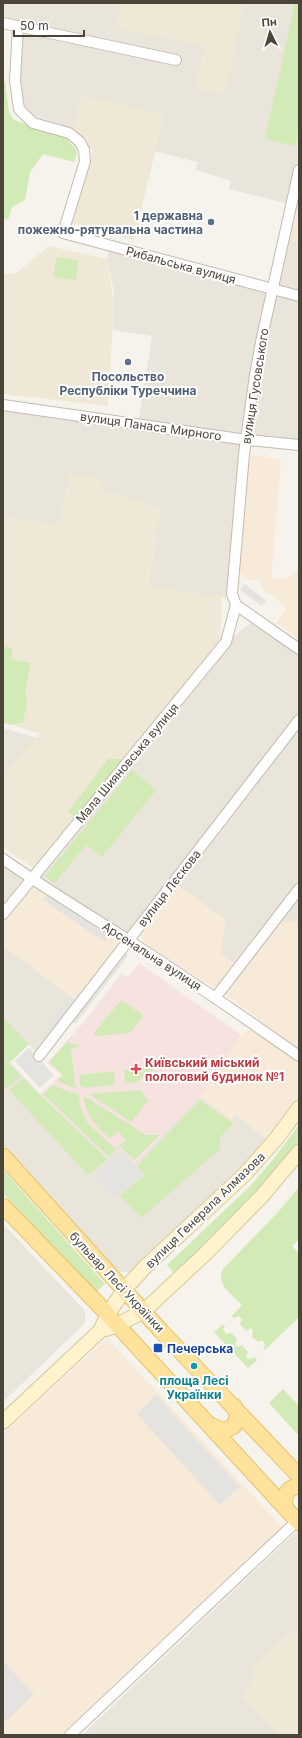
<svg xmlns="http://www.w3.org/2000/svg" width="302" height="1738" font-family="Inter,sans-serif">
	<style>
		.residential { fill: #eae5da }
		.commercial { fill: #f7ead8 }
		.education { fill: #efe8d6 }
		.medical { fill: #f6e3e0 }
		.green { fill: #d2eab5 }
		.parking { fill: #e5e3e0 }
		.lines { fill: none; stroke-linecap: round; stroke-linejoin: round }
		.minor-casing { stroke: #c2bbae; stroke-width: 12 }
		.secondary-casing { stroke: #d6c79b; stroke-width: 16 }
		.primary-casing { stroke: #e6c16a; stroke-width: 17 }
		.minor { stroke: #fff; stroke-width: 10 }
		.secondary { stroke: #fff3cd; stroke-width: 14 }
		.primary { stroke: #ffe39c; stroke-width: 15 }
		.service-dot { fill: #5c6f8a; stroke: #fff; stroke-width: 1.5 }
		.health-dot { fill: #e0444e; stroke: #fff; stroke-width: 1.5 }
		.transit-dot { fill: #1a4fb4; stroke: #fff; stroke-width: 1.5 }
		.culture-dot { fill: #0f9aa8; stroke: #fff; stroke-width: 1.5 }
		.labels { text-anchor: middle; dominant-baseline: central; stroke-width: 4; stroke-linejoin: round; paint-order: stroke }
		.service-label { font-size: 12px; font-weight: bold; fill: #4e5e75; stroke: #fff; text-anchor: end }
		.street-label { font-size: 12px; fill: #4b4439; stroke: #fff }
		.health-label { font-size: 12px; font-weight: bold; fill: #be3a42; stroke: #fff; text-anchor: start }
		.transit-label { font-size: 12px; font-weight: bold; fill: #164399; stroke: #fff; text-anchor: start }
		.culture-label { font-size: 12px; font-weight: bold; fill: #0d838f; stroke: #fff }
	</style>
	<rect width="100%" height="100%" fill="#f6f3ec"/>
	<g class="residential">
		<path d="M3 3H299V156L289 204 229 189 231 181 196 170 197 162 155 151 164 115 81 96 73 130 61 124 35 117 22 104 19 80 21 36 3 20Z"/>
		<path d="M289 239 299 242V292L277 286Z"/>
		<path d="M109 249 269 292 243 432 234 433 139 419 152 336 113 330 114 292 107 259Z"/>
		<path d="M276 293 299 299V440L257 436 250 433 266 337Z"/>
		<path d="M3 410 242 443 227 598 148 588 160 508 108 492 69 475 60 525 3 518Z"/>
		<path d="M253 621 299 655V714L129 935 37 878 233 637Z"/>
		<path d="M3 728 37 738 3 774Z"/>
		<path d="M299 728V922L298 921 236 965 220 953 178 885Z"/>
		<path d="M3 863 26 880 3 909Z"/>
		<path d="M3 946 77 1001 36 1052 29 1044 10 1062 40 1094 108 1158 120 1148 135 1163 200 1097 231 1119 235 1114 269 1141 133 1273 117 1271 3 1145Z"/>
		<path d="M3 1224 85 1311V1323L3 1402Z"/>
		<path d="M298 1530 299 1735H82L280 1547Z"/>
	</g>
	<g class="commercial">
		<path d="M299 191V242L289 239Z"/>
		<path d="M244 454 257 455 281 460 271 579H287L299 569V639L276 623 287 607 261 588V580H250L234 570Z"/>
		<path d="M33 885 121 941 77 1001 3 946V922Z"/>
		<path d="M178 885 226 920 220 953 236 965 221 986 214 988 143 942 141 935Z"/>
		<path d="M278 921 299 922V1049L226 995Z"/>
		<path d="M251 1029 299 1061V1100L269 1141 235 1114 231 1120 200 1097 241 1035Z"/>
		<path d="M107 1338 283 1528 281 1532 63 1735H3V1434Z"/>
	</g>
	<g class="education">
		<path d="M121 3H244L225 95 196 89 204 46 116 28Z"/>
		<path d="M81 96 164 115 134 240 72 223 93 151 73 130Z"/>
		<path d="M49 246 107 259 114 304 108 406 3 394V274L16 273Z"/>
		<path d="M69 475 98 478 108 492 160 508 148 587 222 597 220 645 131 748 111 776 35 869 3 848V773L40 734 3 722V518L60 525Z"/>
		<path d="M287 1633 299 1634V1735H279L241 1697 254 1679 250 1668Z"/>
	</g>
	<path class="medical" d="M139 963 241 1035 200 1097 135 1163 120 1148 108 1158 40 1094 61 1075 47 1063 84 1022 122 973 128 977Z"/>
	<g class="green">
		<path d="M295 3H299V130L295 146 265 139Z"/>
		<path d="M3 81H5L9 112 14 120 64 137 75 148 77 154 74 162 43 154 30 172 25 200 12 207 8 220 3 218Z"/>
		<path d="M56 257 78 260 76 280 54 277Z"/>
		<path d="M3 646 13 649 11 659 31 663 25 692 27 703 23 722 10 725 3 722Z"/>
		<path d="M108 759H123L76 818 68 812Z"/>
		<path d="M132 770 156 790 102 857 86 845 54 884 45 876Z"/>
		<path d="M121 1000 143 1015 130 1033 96 1036 94 1033Z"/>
		<path d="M3 1018 29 1044 10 1062 3 1055Z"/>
		<path d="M67 1042 70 1044 79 1045V1047L71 1049 75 1085 77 1089 57 1081 63 1075 49 1062Z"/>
		<path d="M3 1057 21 1076 6 1088 3 1085Z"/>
		<path d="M157 1067 135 1083 125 1084 124 1070Z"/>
		<path d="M114 1071 115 1085 83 1088 80 1085 79 1075Z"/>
		<path d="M23 1078 107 1159 88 1175 9 1090Z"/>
		<path d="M53 1085 70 1092 79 1094 80 1105 87 1122 115 1149 126 1140 118 1131 110 1139C98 1127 84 1115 84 1096L146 1135H160L134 1160 120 1146 109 1157 43 1094Z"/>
		<path d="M140 1090 148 1101 131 1122 89 1094Z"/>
		<path d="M200 1100 233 1123 220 1137V1149L141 1218 120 1195 145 1175 137 1166Z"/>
		<path d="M299 1125V1142L252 1199 174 1273 167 1265 251 1185 275 1157Z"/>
		<path d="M3 1170 105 1284 96 1292 3 1193Z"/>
		<path d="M299 1187V1239L292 1246 299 1254V1317L265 1350 263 1348 265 1345 264 1342 262 1340 258 1342 252 1337 253 1331 251 1328 246 1331 240 1324 242 1319 239 1316 234 1318 232 1316 242 1305C232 1294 215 1285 223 1269L279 1211Z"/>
		<path d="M223 1324 225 1327 223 1329 226 1334 231 1333 237 1339 235 1344 238 1347 242 1345 248 1352 246 1357 250 1359 254 1357 257 1360 248 1368 214 1332Z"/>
		<path d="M283 1389 299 1406V1436L269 1403Z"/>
	</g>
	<g class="parking">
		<path d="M244 584 266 600 262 606 240 590Z"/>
		<path d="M49 893 109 934 105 942 43 900Z"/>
		<path d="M123 952 128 956 75 1024 69 1020Z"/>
		<path d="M70 997 74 1001 51 1031 46 1027Z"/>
		<path d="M29 1048 54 1075 40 1088 15 1061Z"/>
		<path d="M121 1152 143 1174 115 1198 95 1176Z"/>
		<path d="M156 1395 240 1487 220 1505 137 1414Z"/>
		<path d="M3 1661 34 1694 5 1722 3 1720Z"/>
	</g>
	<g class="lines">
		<g class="minor-casing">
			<g id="minor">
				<path d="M3 23 176 60"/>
				<path d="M18 26 15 81 19 109 33 123 69 133 80 142 84 150 85 161 63 233 299 296"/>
				<path d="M3 405 240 439 299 445"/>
				<path d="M236 605 232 594 244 454 255 375 262 337 299 170"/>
				<path d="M236 605 299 649"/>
				<path d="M3 859C46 889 91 916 136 945 191 981 245 1018 299 1056"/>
				<path d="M3 914 226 642 236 605"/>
				<path d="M215 998 299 889"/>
				<path d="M39 1056 299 720"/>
				<path d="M70 1735 297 1521"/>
			</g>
		</g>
		<g class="secondary-casing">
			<g id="secondary">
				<path d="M106 1329 117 1325 144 1311 207 1252 261 1197 299 1152"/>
				<path d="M3 1422 100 1331 108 1314 124 1290 145 1267 244 1175 276 1139 299 1108"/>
			</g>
		</g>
		<g class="primary-casing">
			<g id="primary">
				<path d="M3 1156 162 1332 299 1476"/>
				<path d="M3 1206 98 1304 299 1523"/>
				<path d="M212 1426 224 1431 234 1426 238 1415 234 1406"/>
				<path d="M286 1508C282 1497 287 1487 299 1486"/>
			</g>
		</g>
		<use href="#minor" class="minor"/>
		<use href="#secondary" class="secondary"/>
		<use href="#primary" class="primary"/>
	</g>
	<g class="service-dot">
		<circle cx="211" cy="222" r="4"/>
		<circle cx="128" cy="362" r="4"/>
	</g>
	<path class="health-dot" d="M134 1063h4v4h4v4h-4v4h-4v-4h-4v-4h4z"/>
	<rect class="transit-dot" x="153" y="1343" width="10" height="10" rx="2"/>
	<circle class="culture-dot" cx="194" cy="1366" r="4"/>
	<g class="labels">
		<g class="service-label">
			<text x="203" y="215">1 державна<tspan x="203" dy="14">пожежно-рятувальна частина</tspan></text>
			<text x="128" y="376" text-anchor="middle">Посольство<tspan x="128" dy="14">Республіки Туреччина</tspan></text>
		</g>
		<g class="street-label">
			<text transform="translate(181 265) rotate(15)">Рибальська вулиця</text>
			<text transform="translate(255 386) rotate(-81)">вулиця Гусовського</text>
			<text transform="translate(151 426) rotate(8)">вулиця Панаса Мирного</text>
			<text transform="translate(127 763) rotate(-50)">Мала Шияновська вулиця</text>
			<text transform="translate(169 888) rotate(-52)">вулиця Лєскова</text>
			<text transform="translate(152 956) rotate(33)">Арсенальна вулиця</text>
			<text transform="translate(205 1210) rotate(-44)">вулиця Генерала Алмазова</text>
			<text transform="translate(117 1282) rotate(47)">бульвар Лесі Українки</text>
		</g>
		<g class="health-label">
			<text x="145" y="1062">Київський міський<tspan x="145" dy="14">пологовий будинок №1</tspan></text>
		</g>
		<g class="transit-label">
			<text x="167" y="1348">Печерська</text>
		</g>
		<g class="culture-label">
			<text x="194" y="1380">площа Лесі<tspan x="194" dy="14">Українки</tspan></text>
		</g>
	</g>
	<rect width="302" height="1738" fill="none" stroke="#4b4439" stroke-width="8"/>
	<g transform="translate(270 32) rotate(355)" stroke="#ffffff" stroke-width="3" paint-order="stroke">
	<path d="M0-3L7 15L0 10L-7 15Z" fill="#4b4439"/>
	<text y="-6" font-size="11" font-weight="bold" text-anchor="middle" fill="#4b4439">Пн</text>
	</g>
	<path d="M14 30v6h70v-6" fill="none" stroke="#4b4439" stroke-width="2"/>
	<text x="20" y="30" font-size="12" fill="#4b4439" stroke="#ffffff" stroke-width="3" paint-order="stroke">50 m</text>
</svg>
